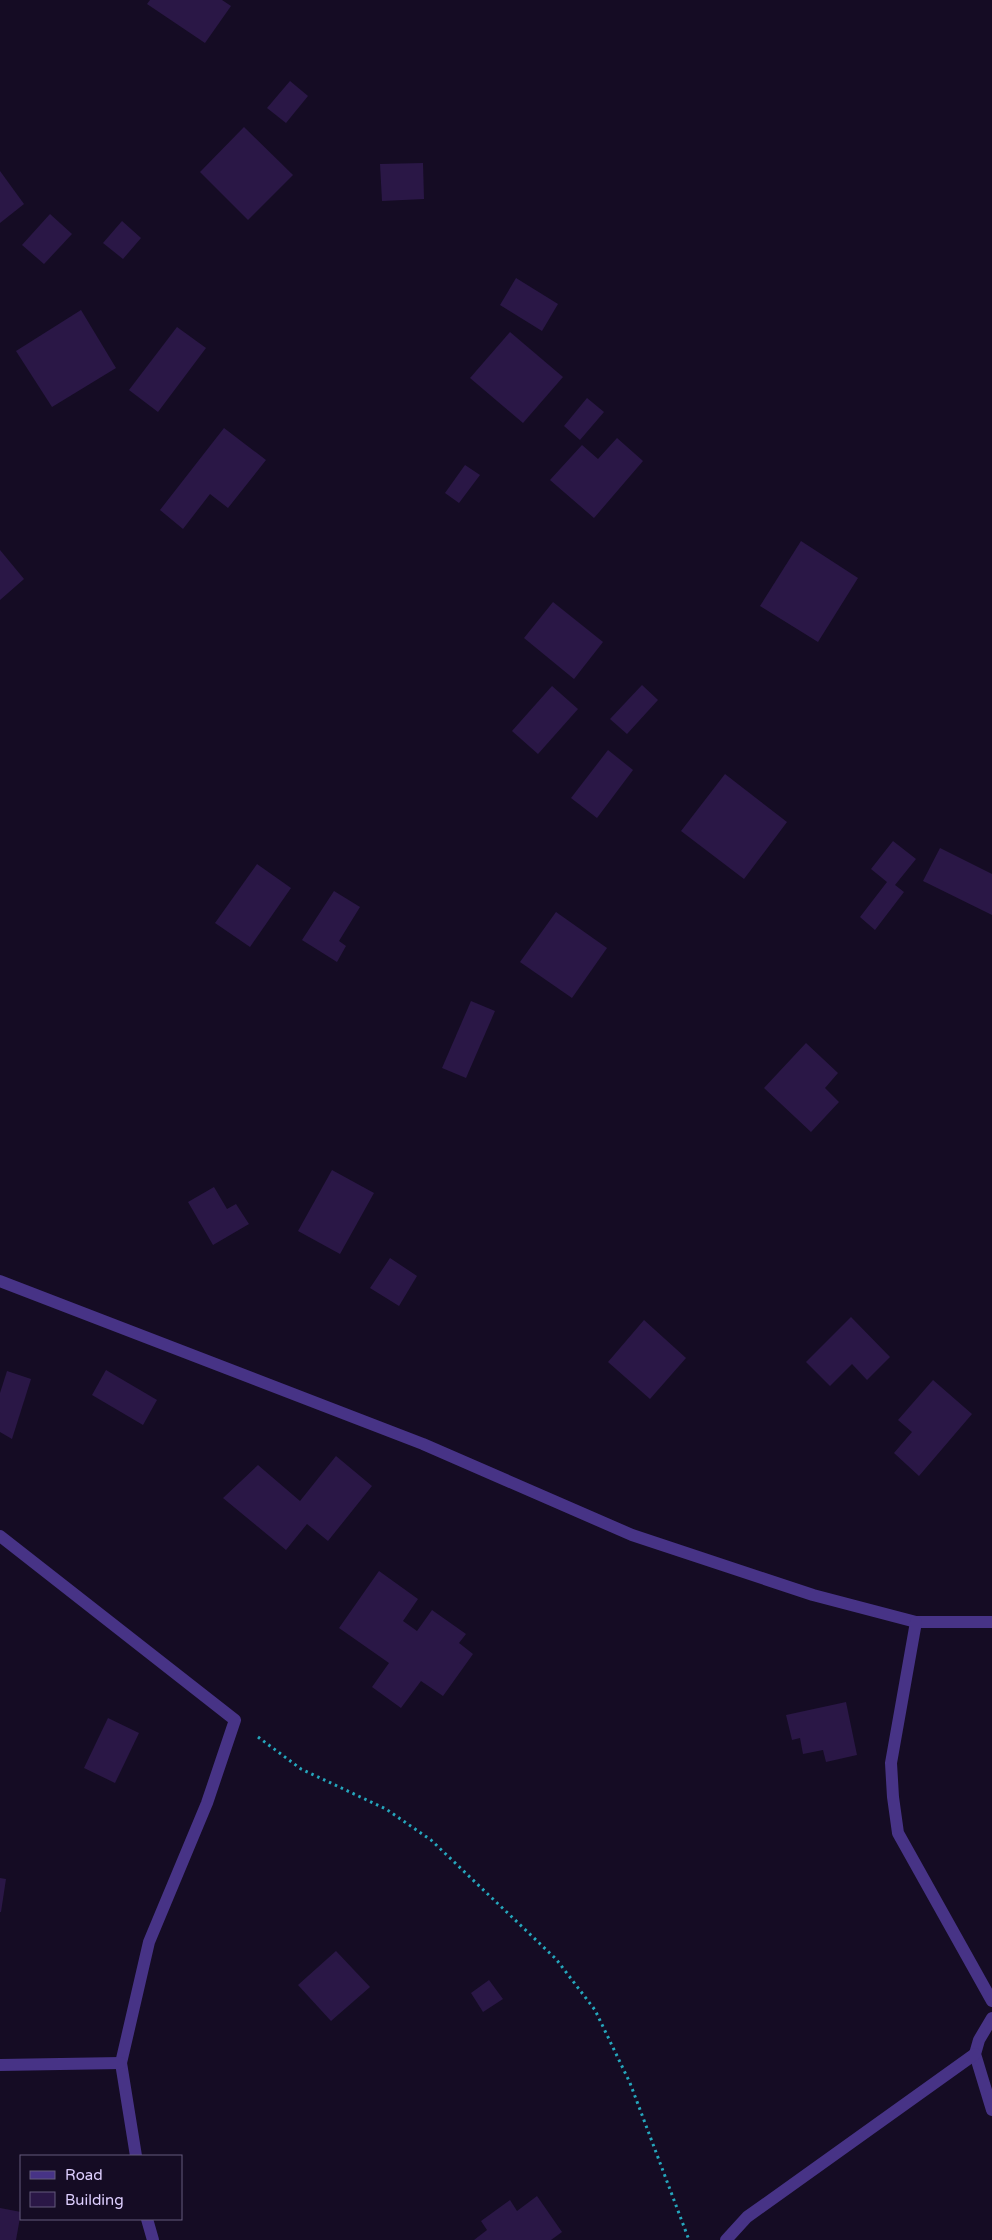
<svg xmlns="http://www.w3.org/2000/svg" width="992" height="2240" font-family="'Varela Round',sans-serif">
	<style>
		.building { fill: #2a1746 }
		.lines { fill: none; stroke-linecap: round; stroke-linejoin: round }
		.path { stroke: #25a7bd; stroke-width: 3; stroke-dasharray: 2.5 4; stroke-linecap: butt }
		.minor { stroke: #473386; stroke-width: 12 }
	</style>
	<rect width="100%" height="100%" fill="#150c24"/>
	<g class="building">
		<path d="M150 0H222L231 6 205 43 147 4Z"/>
		<path d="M290 81 308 96 286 123 267 108Z"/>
		<path d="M244 127 293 175 248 220 200 172Z"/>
		<path d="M423 163 424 199 382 201 380 164Z"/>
		<path d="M0 171 24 204 0 223Z"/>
		<path d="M50 214 72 234 44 264 22 245Z"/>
		<path d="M122 221 141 238 123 259 103 243Z"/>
		<path d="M516 278 558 304 542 331 500 305Z"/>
		<path d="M81 310 116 368 52 407 16 351Z"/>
		<path d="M177 327 206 348 158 412 129 390Z"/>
		<path d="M510 332 563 377 523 423 470 378Z"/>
		<path d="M587 398 604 412 580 440 564 426Z"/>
		<path d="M224 428 266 460 228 508 210 494 183 529 160 510Z"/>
		<path d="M617 438 643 461 594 518 550 480 582 445 598 459Z"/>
		<path d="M465 465 480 475 459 503 445 493Z"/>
		<path d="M801 541 858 578 818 642 760 606Z"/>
		<path d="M0 550 24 579 0 600Z"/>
		<path d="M553 602 603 642 574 679 524 638Z"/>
		<path d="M642 685 658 700 627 734 610 719Z"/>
		<path d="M552 686 578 709 538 754 512 731Z"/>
		<path d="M608 750 633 770 597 818 571 798Z"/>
		<path d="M725 774 787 822 744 879 681 831Z"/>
		<path d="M893 841 916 859 895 885 904 892 875 930 860 917 887 882 871 869Z"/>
		<path d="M940 848 992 874V915L923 881Z"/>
		<path d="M257 864 291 888 250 947 215 923Z"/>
		<path d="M334 891 360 907 339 941 346 946 337 962 302 940Z"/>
		<path d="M556 912 607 948 572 998 520 962Z"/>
		<path d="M471 1001 495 1011 466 1078 442 1068Z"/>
		<path d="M806 1043 838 1073 825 1088 839 1102 811 1132 764 1088Z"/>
		<path d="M332 1170 374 1193 340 1254 298 1231Z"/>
		<path d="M214 1187 227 1209 236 1204 249 1224 213 1245 188 1202Z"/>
		<path d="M390 1258 417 1276 399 1306 370 1288Z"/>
		<path d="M851 1317 890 1357 867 1380 852 1364 830 1386 806 1362Z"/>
		<path d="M644 1320 686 1358 650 1399 608 1362Z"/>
		<path d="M106 1370 157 1400 143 1425 92 1395Z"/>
		<path d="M7 1371 31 1379 12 1439 0 1432V1393Z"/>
		<path d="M933 1380 972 1414 919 1476 894 1453 912 1432 898 1420Z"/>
		<path d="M336 1456 372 1486 328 1541 307 1524 286 1550 223 1498 258 1465 300 1501Z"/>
		<path d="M379 1571 418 1599 403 1621 417 1631 432 1610 466 1634 459 1643 473 1654 443 1696 421 1681 401 1708 372 1687 389 1663 339 1628Z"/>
		<path d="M846 1702 857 1755 826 1762 823 1750 803 1754 800 1738 792 1740 786 1715Z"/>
		<path d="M108 1718 139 1733 115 1783 84 1768Z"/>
		<path d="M0 1878 6 1879 1 1912H0Z"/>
		<path d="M336 1951 370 1987 331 2021 298 1985Z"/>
		<path d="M489 1980 503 1999 483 2012 471 1993Z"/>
		<path d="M537 2196 562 2232 551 2240H474L487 2230 481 2221 510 2200 517 2211Z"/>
		<path d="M0 2208 21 2212 16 2240H0Z"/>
	</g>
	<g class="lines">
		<path class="path" d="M258 1737 301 1769 386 1809 431 1840 556 1959 595 2010 630 2083 689 2240"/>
		<g class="minor">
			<path d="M0 1281 423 1444 632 1535 813 1595 916 1622H992"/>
			<path d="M0 1536 235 1720 207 1803 149 1942 121 2063 136 2156"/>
			<path d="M916 1622 891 1763 893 1797 898 1833 992 2001"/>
			<path d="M992 2018 979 2040 975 2054 992 2110"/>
			<path d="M0 2065 121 2063"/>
			<path d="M147 2219 153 2240"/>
			<path d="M726 2240 747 2217 975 2054"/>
		</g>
	</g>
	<rect x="20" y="2155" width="162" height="65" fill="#150c24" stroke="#655a7c"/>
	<rect x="30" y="2171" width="25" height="8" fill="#473386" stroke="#655a7c"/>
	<text x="65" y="2180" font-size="15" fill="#decfff">Road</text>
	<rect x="30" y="2192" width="25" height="15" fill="#2a1746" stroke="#655a7c"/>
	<text x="65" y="2205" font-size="15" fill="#decfff">Building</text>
</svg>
